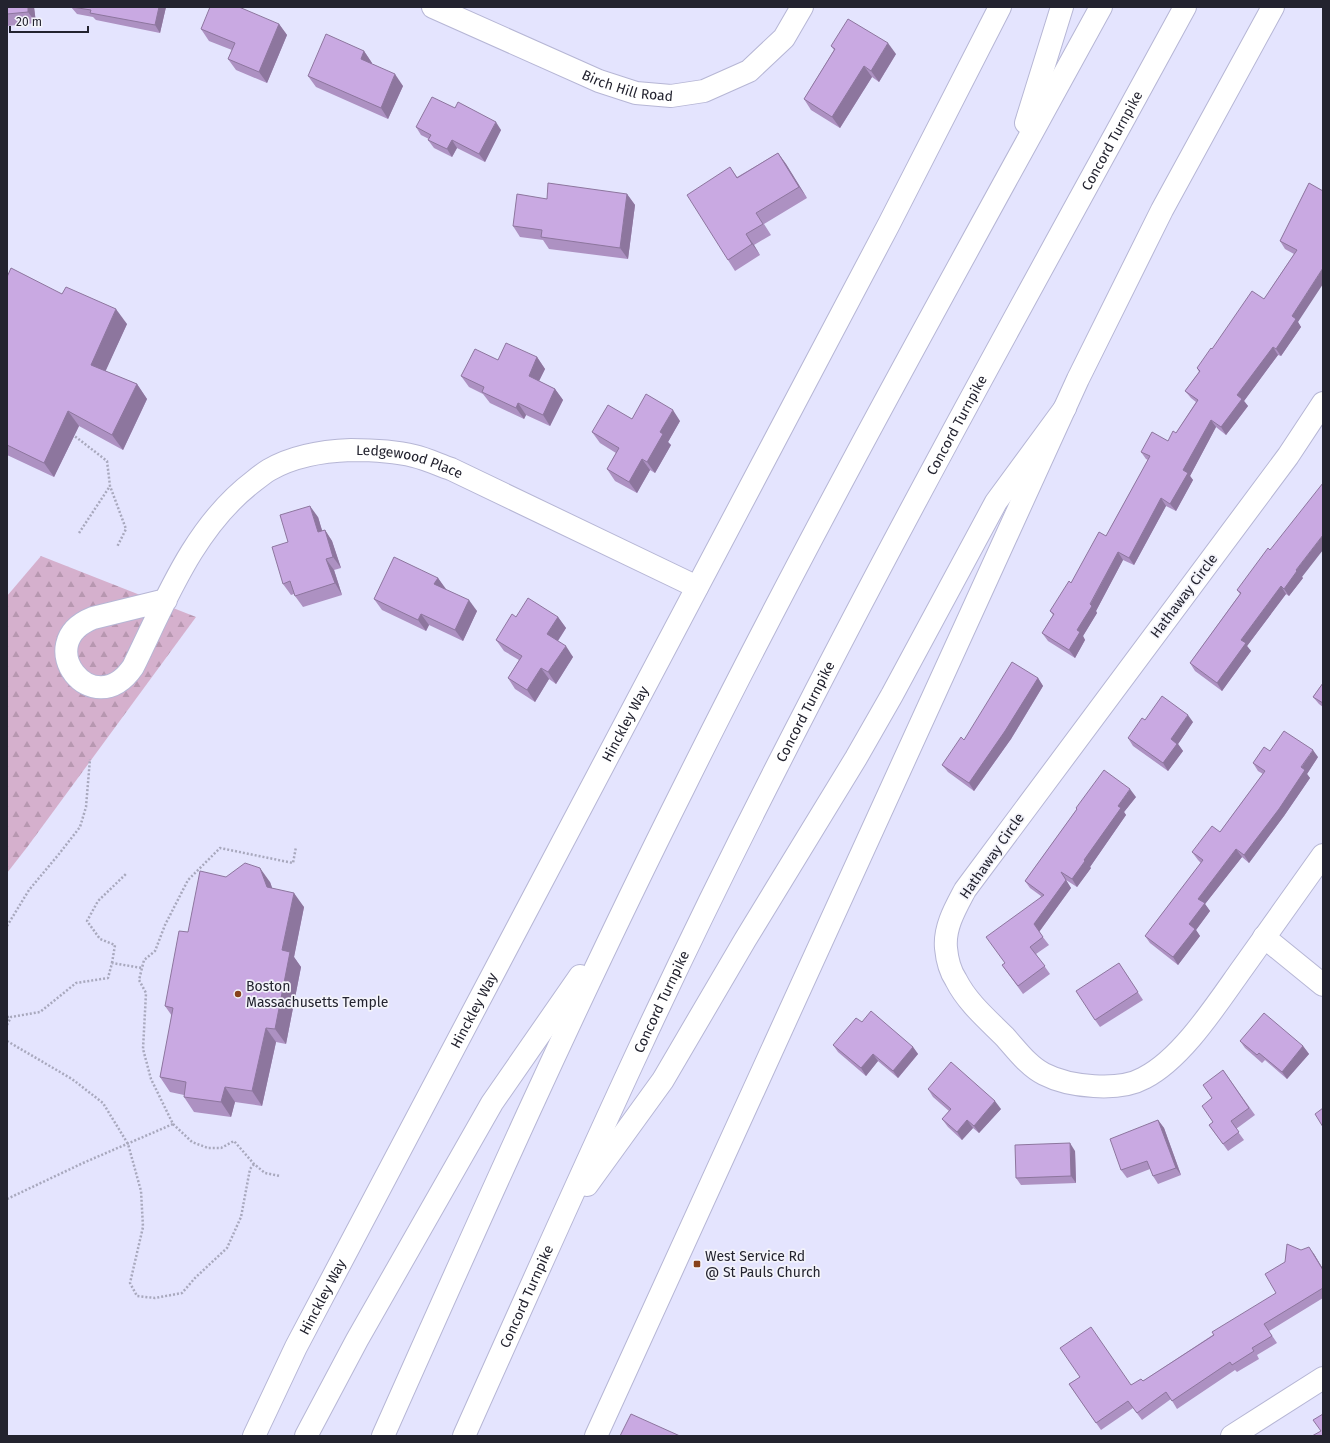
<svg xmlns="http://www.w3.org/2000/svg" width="1330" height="1443" font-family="'Fira Sans',sans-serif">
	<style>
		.forest { fill: url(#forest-firs) }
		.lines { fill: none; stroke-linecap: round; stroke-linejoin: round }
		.minor-casing { stroke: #b6b6d5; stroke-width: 24 }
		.secondary-casing { stroke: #b6b6d5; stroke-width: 24 }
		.motorway-casing { stroke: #b6b6d5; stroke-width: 24 }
		.path { stroke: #a8a8bd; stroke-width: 2.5; stroke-dasharray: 2 2; stroke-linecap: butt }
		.minor { stroke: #fff; stroke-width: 22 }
		.secondary { stroke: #fff; stroke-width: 22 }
		.motorway { stroke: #fff; stroke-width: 22 }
		.wall { fill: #ad91c2 }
		.shaded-wall { fill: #8d769e }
		.building { fill: #c9a9e2; stroke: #8d769e }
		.poi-dot { fill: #87421c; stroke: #f3f3fa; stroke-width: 1.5 }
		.labels { text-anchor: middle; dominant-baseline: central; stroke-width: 3.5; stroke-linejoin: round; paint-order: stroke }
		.street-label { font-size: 14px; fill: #23232f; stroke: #f3f3fa }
		.poi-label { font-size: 14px; fill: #23232f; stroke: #f3f3fa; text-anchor: start }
	</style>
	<defs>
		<pattern id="forest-firs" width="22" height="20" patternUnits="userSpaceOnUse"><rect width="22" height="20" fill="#d5b0cd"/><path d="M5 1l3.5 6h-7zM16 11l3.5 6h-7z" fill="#b797b0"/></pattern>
	</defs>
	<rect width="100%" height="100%" fill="#e4e4fe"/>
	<path class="forest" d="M41 556 196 617 28 846 7 873V596Z"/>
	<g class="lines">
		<g class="minor-casing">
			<g id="minor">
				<path id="s1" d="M433 7 599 81 636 93 671 96 704 91 749 71 784 38 802 7"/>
				<path d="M1323 403 1288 456 965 890C956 907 944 927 946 948 947 959 950 971 956 980 967 1002 987 1019 1004 1036 1016 1049 1028 1066 1044 1074 1069 1087 1119 1092 1144 1078 1183 1058 1218 1002 1244 966 1270 929 1297 892 1323 855"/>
				<path id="s2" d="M166 600 93 618C30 643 93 725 133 667 165 602 194 526 254 481 259 477 264 473 269 470 293 456 323 451 351 450 372 450 394 451 414 456 427 459 439 465 451 469L697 587"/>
				<path d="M1264 937 1323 985"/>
				<path d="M1232 1436 1323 1378"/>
			</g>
		</g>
		<g class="secondary-casing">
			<g id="secondary">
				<path id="s3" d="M254 1436 296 1347 889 224 1000 7"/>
				<path d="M596 1436 1078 379 1162 210 1273 7"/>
			</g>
		</g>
		<g class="motorway-casing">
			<g id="motorway">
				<path d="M1026 123 1062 7"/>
				<path d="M587 1185 663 1080 745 940 856 758 892 695 996 502 1065 408"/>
				<path d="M306 1436 357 1340 492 1103 580 976"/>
				<path d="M383 1436C480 1218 577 1000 684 787 815 523 959 266 1101 7"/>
				<path id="s4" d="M464 1436C522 1306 580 1176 640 1047 693 933 749 820 807 708 928 472 1058 240 1185 7"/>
			</g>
		</g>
		<g class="path">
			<path d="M72 434 107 461 110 486 126 529 117 547"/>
			<path d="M79 533 110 486"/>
			<path d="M7 926 29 890 59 854 80 827 86 807 90 759"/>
			<path d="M112 963 115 945 100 939 87 921 98 901 127 873"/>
			<path d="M7 1017H11"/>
			<path d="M7 1025 11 1017 40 1012 76 983 108 978 112 963 142 968"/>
			<path d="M7 1041 72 1079 103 1103 128 1144 141 1191 143 1227 130 1283 137 1296 155 1298 182 1293 195 1278 227 1248 241 1217 250 1169 254 1164"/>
			<path d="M173 1124 192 1142 208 1148H221L234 1141 254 1164 265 1173 280 1176"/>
			<path d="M7 1199 83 1163 173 1124 151 1079 143 1049 146 993 139 980 144 960 155 951 165 925 188 880 220 848 293 863 296 847"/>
		</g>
		<use href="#minor" class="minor"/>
		<use href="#secondary" class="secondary"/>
		<use href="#motorway" class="motorway"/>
	</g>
	<g class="wall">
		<path d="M7 7H34L36 23 7 26Z"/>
		<path d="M71 7H166L160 33 96 20 93 17 77 14Z"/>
		<path d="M279 24 287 35 267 83 236 70 228 59 232 50 209 41 201 29Z"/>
		<path d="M831 46 896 54 879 82 872 77 840 128 811 110 804 99 834 50Z"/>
		<path d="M364 51 372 63V64L403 86 388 119 316 87 308 76Z"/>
		<path d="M455 108 501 130 485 162 457 148 452 157 434 148 428 140 429 139 421 135 416 127Z"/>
		<path d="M778 153 786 164 807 198 764 224 771 235 754 245 760 255 735 271 728 260 730 167 737 177Z"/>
		<path d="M1309 183 1298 322 1301 327 1281 356 1278 355 1244 401 1248 406 1226 435 1216 427 1190 476 1193 480 1176 511 1166 506 1134 565 1123 560 1096 611 1097 613 1083 636 1085 640 1075 658 1048 641 1042 633 1053 615 1050 611 1106 536 1148 460 1146 459 1141 452 1168 441 1176 433 1196 402 1191 398 1185 391 1199 372 1197 368 1212 349 1264 299 1294 254 1285 249 1280 241Z"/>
		<path d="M627 194 635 205 628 259 549 249 543 240 520 237 513 226 547 199Z"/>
		<path d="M7 277 62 294 127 324 105 371 137 384 147 399 123 450 79 426 54 477 7 455Z"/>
		<path d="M537 357 545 369 539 381 555 389 563 400 550 426 526 415 524 419 490 403 483 394 469 387 461 376 498 360Z"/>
		<path d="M632 419 680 421 668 442 671 445 655 473 650 470 637 493 615 481 607 469 616 453 600 443 592 432Z"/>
		<path d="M318 517 322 531 325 530 332 541 341 568 334 570 342 595 303 607 295 596 294 594 291 595 283 584 288 542Z"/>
		<path d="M1302 577 1303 578 1289 596 1286 594 1247 646 1251 651 1222 691 1195 671 1190 663 1240 594 1237 590Z"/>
		<path d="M438 578 445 589 477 611 463 641 429 625 426 631 382 610 374 599Z"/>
		<path d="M516 617H558L566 628 558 641 573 657 556 684 549 679 535 702 515 689 508 678 519 660 504 651 496 640Z"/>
		<path d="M1038 678 1043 686 1011 739 974 791 948 772 942 765 964 740Z"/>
		<path d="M1323 683V707L1319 704 1313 697Z"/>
		<path d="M1145 720 1193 722 1178 744 1183 751 1168 771 1133 746 1128 738Z"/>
		<path d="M1270 751 1318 757 1307 774 1310 778 1284 816 1249 863 1242 857 1205 904 1210 911 1196 930 1200 936 1178 965 1150 943 1145 936 1201 863 1198 860 1192 852 1220 832 1263 774 1258 771 1253 763Z"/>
		<path d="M1136 797 1124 812 1126 815 1090 867 1091 868 1077 887 1066 880 1071 888 1039 932 1049 945 1036 954 1050 974 1023 994 1002 965 1005 963 1041 896 1030 888 1025 881 1077 809 1076 808Z"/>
		<path d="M226 877 270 882 272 888 304 907 294 957 301 967 286 1044 276 1042 262 1106 235 1102 231 1117 194 1112 184 1097V1095L170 1092 160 1077 172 1016 165 1006 188 932Z"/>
		<path d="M1124 971 1143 1000 1100 1027 1095 1020Z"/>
		<path d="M862 1022 913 1047 918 1054 898 1078 878 1061 866 1076 838 1052 833 1045Z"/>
		<path d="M1240 1041 1303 1046 1309 1054 1287 1079 1265 1060 1262 1063 1245 1048Z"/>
		<path d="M1223 1070 1255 1115 1236 1129 1244 1140 1228 1151 1209 1125 1213 1122 1212 1098Z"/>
		<path d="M928 1089 1001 1109 979 1133 973 1128 962 1140 948 1127 942 1119 949 1111 933 1097Z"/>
		<path d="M1158 1120 1164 1128 1181 1175 1158 1184 1153 1176 1150 1169 1127 1178 1121 1170Z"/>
		<path d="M1075 1151 1076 1183 1021 1185 1016 1178Z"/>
		<path d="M1301 1250 1314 1254 1323 1269V1298L1269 1331 1277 1343 1257 1355 1259 1359 1237 1372 1235 1370 1177 1409 1171 1399 1142 1420 1133 1408 1101 1430 1069 1384 1080 1377 1131 1385 1143 1381 1276 1293 1285 1262Z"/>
	</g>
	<g class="shaded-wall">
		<path d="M28 7H34L36 23 28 12Z"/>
		<path d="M159 7H166L160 33 155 25Z"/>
		<path d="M279 24 287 35 267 83 259 72Z"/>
		<path d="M888 43 896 54 879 82 871 71Z"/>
		<path d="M364 51 372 63 369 71 361 59Z"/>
		<path d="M864 66 872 77 840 128 832 117Z"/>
		<path d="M395 74 403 86 388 119 381 108Z"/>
		<path d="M496 122 501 130 485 162 479 154Z"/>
		<path d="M452 140 457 148 452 157 447 149Z"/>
		<path d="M778 153 786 164 807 198 799 187Z"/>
		<path d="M627 194 635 205 628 259 620 248Z"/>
		<path d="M746 234 754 245 760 255 752 244Z"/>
		<path d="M1323 268V284L1298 322 1301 327 1281 356 1276 349 1292 316Z"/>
		<path d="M116 309 127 324 102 379 91 365Z"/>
		<path d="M1273 347 1278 355 1244 401 1248 406 1226 435 1221 427 1237 395Z"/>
		<path d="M537 357 545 369 536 387 529 376Z"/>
		<path d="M137 384 147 399 123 450 112 435Z"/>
		<path d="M555 389 563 400 550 426 543 415Z"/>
		<path d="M518 403 526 415 524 419 516 408Z"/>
		<path d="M673 410 680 421 668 442 671 445 655 473 647 462 660 432Z"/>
		<path d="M68 411 79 426 54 477 44 463Z"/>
		<path d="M1211 420 1216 427 1190 476 1193 480 1176 511 1170 504 1183 470Z"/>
		<path d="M642 459 650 470 637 493 629 482Z"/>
		<path d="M1161 498 1166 506 1134 565 1129 558Z"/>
		<path d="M310 506 318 517 326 543 318 532Z"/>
		<path d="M325 530 332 541 341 568 333 557Z"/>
		<path d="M1323 535V550L1302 577 1303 578 1289 596 1284 589 1296 570Z"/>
		<path d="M1118 552 1123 560 1096 611 1097 613 1083 636 1085 640 1075 658 1069 650 1077 630Z"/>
		<path d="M326 559 334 570 342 595 335 583Z"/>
		<path d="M438 578 446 589 442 595 434 584Z"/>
		<path d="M1281 586 1286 594 1247 646 1251 651 1222 691 1217 683 1241 640Z"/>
		<path d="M469 600 477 611 463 641 455 630Z"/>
		<path d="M421 614 429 625 426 631 418 620Z"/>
		<path d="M558 617 566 628 555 645 547 634Z"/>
		<path d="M566 646 573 657 556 684 548 672Z"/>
		<path d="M541 668 549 679 535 702 527 690Z"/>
		<path d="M1038 678 1043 686 1011 739 974 791 969 783Z"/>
		<path d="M1188 715 1193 722 1178 744 1183 751 1168 771 1163 763 1171 739Z"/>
		<path d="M1313 750 1318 757 1307 774 1310 778 1284 816 1249 863 1244 855Z"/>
		<path d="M1130 789 1136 797 1124 812 1126 815 1090 867 1091 868 1077 887 1072 879 1118 806Z"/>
		<path d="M1236 849 1242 857 1205 904 1210 911 1196 930 1200 936 1178 965 1173 957 1189 924 1198 899Z"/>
		<path d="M260 868 270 882 277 901 267 887Z"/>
		<path d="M1061 872 1071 888 1039 932 1034 924Z"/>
		<path d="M294 893 304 907 294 957 301 967 286 1044 275 1029 282 950Z"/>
		<path d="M266 1028 276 1042 262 1106 252 1091Z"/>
		<path d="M1303 1046 1309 1054 1287 1079 1282 1072Z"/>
		<path d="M913 1047 918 1054 898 1078 893 1071Z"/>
		<path d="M873 1054 878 1061 866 1076 861 1068Z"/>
		<path d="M225 1087 235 1102 231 1117 221 1102Z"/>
		<path d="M995 1101 1001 1109 979 1133 974 1126Z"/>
		<path d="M967 1120 973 1128 962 1140 957 1132Z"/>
		<path d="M1158 1120 1164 1128 1181 1175 1176 1168Z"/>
		<path d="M1070 1143 1075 1151 1076 1183 1071 1176Z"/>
		<path d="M1309 1247 1314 1254 1323 1269V1270Z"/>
	</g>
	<g class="building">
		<path d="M7 7H28V12L7 14Z"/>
		<path d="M72 7H159L155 25 90 13 91 10Z"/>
		<path d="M210 7H239L279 24 259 72 228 59 235 43 201 29Z"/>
		<path d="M848 19 888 43 871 71 864 66 832 117 804 99 835 49 831 46Z"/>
		<path d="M326 34 364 51 361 59 395 74 381 108 308 76Z"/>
		<path d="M432 97 455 108 458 102 496 122 479 154 452 140 447 149 428 140 431 135 416 127Z"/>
		<path d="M778 153 799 187 756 213 763 224 746 234 752 244 728 260 687 195 730 167 737 178Z"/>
		<path d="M548 183 627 194 620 248 541 237 542 230 513 226 517 194 547 199Z"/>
		<path d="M1309 183 1323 191V268L1292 316 1296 319 1276 349 1273 347 1237 395 1242 399 1221 427 1211 420 1183 470 1188 473 1170 504 1161 498 1129 558 1118 552 1090 604 1092 606 1077 630 1080 632 1069 650 1042 633 1054 614 1050 611 1069 581 1071 583 1099 532 1106 536 1150 456 1141 452 1152 432 1168 441 1173 431 1176 433 1198 400 1185 391 1200 371 1197 368 1211 348 1212 349 1252 291 1264 299 1297 250 1280 241Z"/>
		<path d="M11 268 62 294 66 287 116 309 91 365 137 384 112 435 68 411 44 463 7 445V277Z"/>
		<path d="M506 343 537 357 529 376 555 389 543 415 518 403 516 408 482 392 484 387 461 376 475 349 498 360Z"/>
		<path d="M646 394 673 410 660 432 663 434 647 462 642 459 629 482 607 469 619 448 592 432 608 405 632 419Z"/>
		<path d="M1323 483V535L1296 570 1297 571 1284 589 1281 586 1241 640 1246 643 1217 683 1190 663 1241 593 1237 590 1268 548 1270 550Z"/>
		<path d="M310 506 318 532 325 530 333 557 326 559 335 583 295 596 290 581 283 584 272 547 288 542 280 515Z"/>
		<path d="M394 557 438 578 434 584 469 600 455 630 421 614 418 620 374 599Z"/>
		<path d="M528 598 558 617 547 634 566 646 548 672 541 668 527 690 508 678 522 656 496 640 512 614 516 617Z"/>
		<path d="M1012 662 1038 678 1005 731 969 783 942 765 961 737 964 740Z"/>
		<path d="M1323 683V703L1313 697Z"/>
		<path d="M1162 696 1188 715 1171 739 1177 744 1163 763 1128 738 1142 718 1145 720Z"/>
		<path d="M1284 731 1313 750 1301 767 1305 770 1279 809 1244 855 1236 849 1198 899 1205 903 1189 924 1195 929 1173 957 1145 936 1203 860 1192 852 1212 826 1220 832 1265 771 1253 763 1264 747 1270 751Z"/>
		<path d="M1104 770 1130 789 1118 806 1121 808 1084 860 1085 861 1072 879 1061 872 1066 880 1034 924 1043 937 1030 947 1045 966 1018 986 1002 965 1005 963 986 937 1044 895 1025 881 1077 809 1076 808Z"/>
		<path d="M245 863 260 868 267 887 294 893 282 950 290 952 275 1029 266 1028 252 1091 225 1087 221 1102 184 1097 186 1082 160 1077 173 1008 165 1006 179 931 188 932 200 871 226 877Z"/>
		<path d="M1119 963 1138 992 1095 1020 1076 991Z"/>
		<path d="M871 1011 913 1047 893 1071 873 1054 861 1068 833 1045 856 1018 862 1022Z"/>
		<path d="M1264 1013 1303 1046 1282 1072 1259 1053 1257 1055 1240 1041Z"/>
		<path d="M951 1062 995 1101 974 1126 967 1120 957 1132 942 1119 951 1109 928 1089Z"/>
		<path d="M1223 1070 1249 1108 1231 1121 1239 1132 1223 1144 1209 1125 1213 1122 1202 1106 1212 1098 1203 1085Z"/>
		<path d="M1323 1108V1127L1315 1114Z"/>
		<path d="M1158 1120 1176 1168 1153 1176 1147 1161 1121 1170 1110 1139Z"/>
		<path d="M1070 1143 1071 1176 1016 1178 1015 1145Z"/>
		<path d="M1287 1244 1301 1250 1309 1247 1323 1270V1288L1264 1324 1272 1336 1252 1348 1254 1351 1232 1365 1230 1362 1172 1401 1166 1392 1137 1413 1128 1401 1096 1423 1069 1384 1080 1377 1060 1348 1091 1327 1131 1385 1141 1379 1143 1381 1214 1335 1212 1332 1276 1293 1265 1274 1285 1262Z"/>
		<path d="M631 1414 680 1436H620Z"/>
		<path d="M1323 1414V1436H1312L1321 1431 1313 1420Z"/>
	</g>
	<g class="poi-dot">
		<circle cx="238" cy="994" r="4"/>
		<rect x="693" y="1260" width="8" height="8" rx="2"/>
	</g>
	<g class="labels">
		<g class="street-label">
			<text stroke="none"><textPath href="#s1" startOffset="211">Birch Hill Road</textPath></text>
			<text stroke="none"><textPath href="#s4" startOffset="1449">Concord Turnpike</textPath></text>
			<text stroke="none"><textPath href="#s4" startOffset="1125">Concord Turnpike</textPath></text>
			<text stroke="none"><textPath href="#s2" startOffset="603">Ledgewood Place</textPath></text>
			<text transform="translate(1184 596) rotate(-53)">Hathaway Circle</text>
			<text stroke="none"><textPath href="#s4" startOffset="801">Concord Turnpike</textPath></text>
			<text stroke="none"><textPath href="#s3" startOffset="803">Hinckley Way</textPath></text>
			<text transform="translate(992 856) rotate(-55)">Hathaway Circle</text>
			<text stroke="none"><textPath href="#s4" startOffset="477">Concord Turnpike</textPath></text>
			<text stroke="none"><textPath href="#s3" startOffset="479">Hinckley Way</textPath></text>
			<text stroke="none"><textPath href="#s4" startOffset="153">Concord Turnpike</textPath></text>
			<text stroke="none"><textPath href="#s3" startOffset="155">Hinckley Way</textPath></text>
		</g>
		<g class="poi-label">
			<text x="246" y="986">Boston<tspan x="246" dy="16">Massachusetts Temple</tspan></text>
			<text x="705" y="1256">West Service Rd<tspan x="705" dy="16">@ St Pauls Church</tspan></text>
		</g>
	</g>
	<rect width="1330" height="1443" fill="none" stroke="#23232f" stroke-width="16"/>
	<path d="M10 26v6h78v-6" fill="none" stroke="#23232f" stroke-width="2"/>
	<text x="16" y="26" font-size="12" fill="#23232f" stroke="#f3f3fa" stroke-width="3" paint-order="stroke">20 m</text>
</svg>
